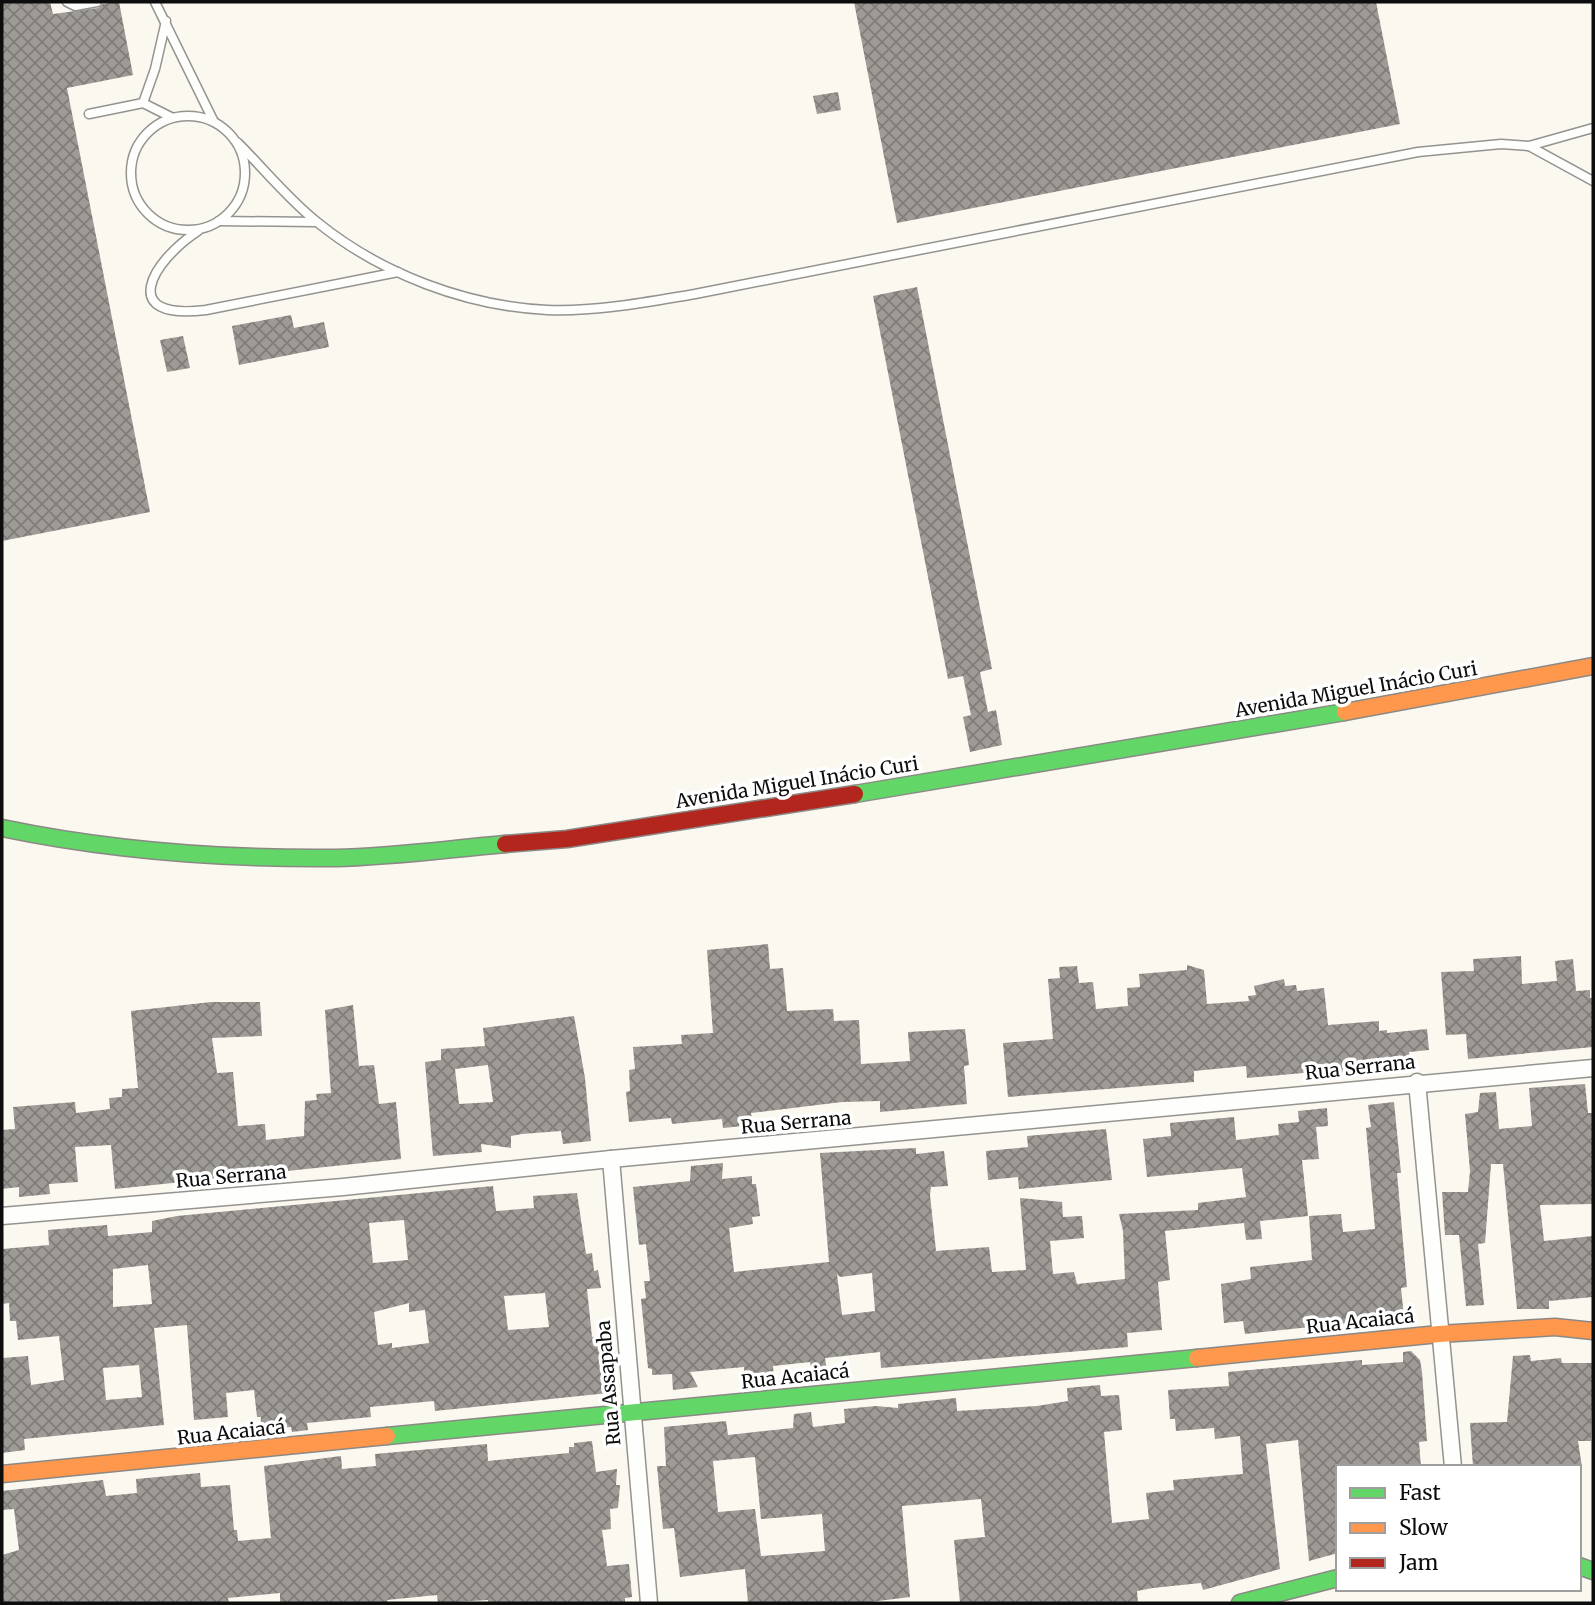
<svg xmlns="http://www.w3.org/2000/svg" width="1595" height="1605" font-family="Merriweather,serif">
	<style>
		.building { fill: url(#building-cross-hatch); fill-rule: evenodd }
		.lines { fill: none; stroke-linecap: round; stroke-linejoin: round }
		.lane-casing { stroke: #94938f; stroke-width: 11 }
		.street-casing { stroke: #94938f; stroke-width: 19 }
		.fast-casing { stroke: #8b8986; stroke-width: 19 }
		.slow-casing { stroke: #8b8986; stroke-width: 19 }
		.jam-casing { stroke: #8b8986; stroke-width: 19 }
		.lane { stroke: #fefefd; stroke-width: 8 }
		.street { stroke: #fefefd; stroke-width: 16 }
		.fast { stroke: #63d668; stroke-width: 16 }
		.slow { stroke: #ff974d; stroke-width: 16 }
		.jam { stroke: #b3261e; stroke-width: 16 }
		.labels { text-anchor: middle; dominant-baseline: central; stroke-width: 7; stroke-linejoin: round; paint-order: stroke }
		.street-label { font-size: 19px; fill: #0d0d0d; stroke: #fff }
	</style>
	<defs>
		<pattern id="building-cross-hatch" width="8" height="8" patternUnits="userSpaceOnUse" patternTransform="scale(1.75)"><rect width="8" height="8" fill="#9e9a96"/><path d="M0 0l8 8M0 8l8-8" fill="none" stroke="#7f7c79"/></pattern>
	</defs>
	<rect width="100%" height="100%" fill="#fbf8f0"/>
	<g class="building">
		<path d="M2 2H50L53 14 98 8 103 4 119 2 133 75 67 88 150 512 2 541Z"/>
		<path d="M854 2H1376L1400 124 897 223Z"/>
		<path d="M838 92 841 110 817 114 813 96Z"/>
		<path d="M917 287 992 669 980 672 988 712 996 710 1002 745 970 752 963 717 971 715 963 676 948 679 873 296Z"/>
		<path d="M291 315 294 328 324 322 329 347 239 365 232 326Z"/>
		<path d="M183 336 190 368 167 372 160 340Z"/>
		<path d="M768 944 770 969 783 968 787 1011 833 1009 834 1021 859 1020 861 1064 910 1061 908 1032 965 1029 969 1065 964 1066 967 1104 880 1112V1101L842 1102 751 1113 753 1125 723 1128 722 1119 672 1124 671 1118 629 1122 626 1092 630 1091 629 1070 635 1069 633 1047 682 1044 681 1035 713 1033 707 950Z"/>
		<path d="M1521 956 1522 984 1557 981 1555 961 1573 959 1576 991 1590 990V998H1593V1047L1468 1059 1466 1034 1446 1035 1441 972 1474 971 1473 959Z"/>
		<path d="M1187 965 1204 970 1207 1004 1249 1001 1248 996 1256 995 1254 986 1284 979 1285 986 1296 985 1297 991 1324 988 1328 1025 1379 1021V1031L1387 1030V1033L1427 1029 1429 1050 1409 1052 1410 1063 1334 1074 1314 1076V1072L1247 1078 1246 1066 1194 1071V1082L1008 1097 1003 1043 1053 1039 1048 979 1060 978 1059 967 1077 966 1079 983 1093 982 1096 1009 1128 1006 1127 988 1140 987 1139 974 1187 970Z"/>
		<path d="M211 1002H260L262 1036 212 1038 217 1073 233 1072 238 1126 265 1124 266 1140 304 1136 305 1101 317 1100 316 1094 331 1093 325 1010 353 1005 359 1066 374 1065 379 1104 396 1102 401 1159 115 1189 111 1145 75 1147 78 1182 49 1184 50 1194 19 1197V1187L2 1189V1130L15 1129 13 1107 75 1102 76 1113 110 1109 109 1098 122 1097V1089L138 1088 131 1011Z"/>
		<path d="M574 1016 585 1078 591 1141 563 1144 561 1131 522 1134 511 1136V1148L481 1144 482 1152 433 1156 425 1062 441 1060V1049L485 1046 483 1028ZM488 1065 493 1102 459 1104 455 1069Z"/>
		<path d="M1585 1084 1588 1113H1593V1204L1540 1205 1544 1241 1593 1236V1297L1549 1301V1309H1517L1503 1164H1491L1485 1243 1478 1244 1484 1305 1466 1306 1459 1235H1445L1442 1192H1468L1470 1171 1465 1114 1478 1112 1480 1093 1496 1092 1499 1129 1532 1126 1529 1088Z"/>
		<path d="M1394 1102 1401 1173H1397L1407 1287 1401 1288 1404 1317 1245 1334 1243 1321 1224 1323 1221 1284 1251 1279 1250 1267 1312 1260 1309 1216 1341 1214 1343 1232 1375 1229 1366 1128 1371 1127 1368 1105Z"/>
		<path d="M1327 1108 1328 1126 1316 1127 1319 1159 1302 1160 1308 1216 1260 1221 1262 1239 1246 1240 1244 1223 1165 1231 1170 1280 1158 1282 1162 1330 1127 1333 1128 1347 881 1368 880 1352 825 1358 828 1379 814 1381 810 1362 773 1366 774 1379 745 1382 744 1367 690 1372 698 1387 673 1390 672 1374 652 1375V1369L648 1368 641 1299 646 1298 644 1281H650L646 1244 639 1245 633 1187 690 1181 691 1166 723 1163 722 1179 752 1176V1184H756L760 1216 752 1217 753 1224 729 1228 734 1272 829 1262 820 1153 916 1148V1154L944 1151 948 1186 931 1187 930 1195 936 1251 989 1247 992 1272 1026 1270 1020 1198 1062 1202 1063 1217 1082 1216 1084 1238 1050 1241 1053 1274 1074 1272 1077 1284 1125 1279 1123 1231 1119 1214 1198 1210V1203L1246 1197 1242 1168 1147 1177 1143 1139 1171 1136 1170 1123 1234 1117 1236 1140 1279 1135 1278 1124 1299 1122 1298 1111ZM872 1273 875 1311 842 1315 837 1274 840 1277Z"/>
		<path d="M1106 1129 1112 1180 1019 1189 1018 1177 988 1180 986 1151 1028 1147 1027 1136Z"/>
		<path d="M493 1186 496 1211 534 1208 533 1196 577 1193 586 1254 592 1253 594 1271 598 1270 601 1288 587 1289 592 1337 604 1336 608 1393 435 1411 434 1401 370 1407 371 1417 307 1423 308 1430 292 1432 291 1427 260 1430 261 1417H257L254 1390 226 1393 228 1417 194 1420 187 1325 154 1328 164 1425 24 1439 25 1450 2 1453V1358L28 1356 31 1385 64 1380 59 1336 18 1340 16 1321H10L9 1303 2 1304V1249L49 1245 48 1230 107 1225 108 1236 152 1232V1221L177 1216ZM404 1220 408 1260 373 1263 369 1223ZM148 1265 152 1304 113 1307V1269ZM545 1293 549 1327 508 1330 504 1296ZM409 1303V1312L425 1310 429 1343 392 1348V1343L378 1345 374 1312ZM139 1365 142 1397 106 1400 103 1368Z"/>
		<path d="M1411 1351 1420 1360 1422 1372 1427 1441 1419 1442 1421 1467H1338V1553L1309 1561 1298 1440 1266 1444 1280 1569 1203 1590 1201 1583 1153 1588 1137 1591 1138 1603H960L954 1540 985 1537 981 1499 902 1506 910 1597 862 1603H748L745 1569 680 1577 674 1528 663 1529 657 1466H666L664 1427 726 1421 728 1435 793 1428 794 1414 811 1412 813 1427 845 1423 844 1409 876 1406 898 1408V1404L956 1398 957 1411 1037 1406 1068 1401 1067 1388 1100 1385 1101 1396 1119 1395 1121 1417 1122 1430 1104 1432 1112 1523 1149 1519 1146 1493 1174 1490 1173 1480 1243 1474 1240 1436 1215 1439 1214 1428 1176 1431 1175 1419H1170L1168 1390 1229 1386 1228 1372 1362 1360V1365L1403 1362V1352ZM755 1457 761 1519 822 1514 825 1551 761 1556 755 1509 718 1512 713 1461Z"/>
		<path d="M1530 1355 1531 1361 1561 1358 1562 1363H1593L1591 1441H1578L1582 1467H1473L1470 1423 1507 1422 1513 1356Z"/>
		<path d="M592 1441 596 1472 617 1469 616 1485H620L618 1508 610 1509 611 1529 602 1530 607 1566 629 1564 632 1597 625 1598V1603H488V1600L438 1603 437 1595 387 1600 388 1603H280V1593L228 1598 229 1603H2V1555L19 1550 14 1509 2 1510V1491L103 1480 106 1496 137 1493 136 1479 200 1473 201 1487 230 1485 234 1530H237L238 1541 271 1538 264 1466 341 1456 342 1469 376 1466 375 1454 487 1444 488 1461 569 1453V1447H574V1443Z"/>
	</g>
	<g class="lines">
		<g class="lane-casing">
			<g id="lane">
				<path d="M67 2 75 6 97 2"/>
				<path d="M155 2 213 120"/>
				<path d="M143 103 155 69 166 21"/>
				<path d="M89 114 143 103 171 117"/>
				<circle cx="188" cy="173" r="57"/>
				<path d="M238 143C264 169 289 200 317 222 381 274 466 306 547 310 596 312 647 302 695 294L1418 152 1501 144 1529 146 1593 128"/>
				<path d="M1529 146 1593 181"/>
				<path d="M219 221 316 222"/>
				<path d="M198 231C151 262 117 321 206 310L398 272"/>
			</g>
		</g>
		<g class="street-casing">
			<g id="street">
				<path d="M1417 1082 1453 1467"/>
				<path d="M611 1159 649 1603"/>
				<path d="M2 1216 343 1187 611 1159 1593 1068"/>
			</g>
		</g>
		<g class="fast-casing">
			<g id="fast">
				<path d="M855 794 1345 712"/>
				<path d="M2 828C112 851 223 859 335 858 391 857 448 849 505 844"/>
				<path d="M387 1436 1197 1358"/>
				<path d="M1579 1566 1593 1571"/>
				<path d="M1240 1603 1338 1578"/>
			</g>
		</g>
		<g class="slow-casing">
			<g id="slow">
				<path d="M1345 712 1593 666"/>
				<path d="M1197 1358 1439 1334 1555 1327 1593 1331"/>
				<path d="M2 1474 387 1436"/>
			</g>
		</g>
		<g class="jam-casing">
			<path id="jam" d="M505 844 567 839 855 794"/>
		</g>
		<use href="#lane" class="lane"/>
		<use href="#street" class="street"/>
		<use href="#fast" class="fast"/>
		<use href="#slow" class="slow"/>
		<use href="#jam" class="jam"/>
	</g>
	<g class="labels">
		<g class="street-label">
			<text transform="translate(1356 689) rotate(-10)">Avenida Miguel Inácio Curi</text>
			<text transform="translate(797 782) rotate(-9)">Avenida Miguel Inácio Curi</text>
			<text transform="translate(1360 1067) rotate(-6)">Rua Serrana</text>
			<text transform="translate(796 1122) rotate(-5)">Rua Serrana</text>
			<text transform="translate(231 1176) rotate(-5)">Rua Serrana</text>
			<text transform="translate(1360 1321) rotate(-6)">Rua Acaiacá</text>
			<text transform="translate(795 1376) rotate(-6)">Rua Acaiacá</text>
			<text transform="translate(608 1383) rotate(-95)">Rua Assapaba</text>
			<text transform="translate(231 1432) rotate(-6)">Rua Acaiacá</text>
		</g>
	</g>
	<rect width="1595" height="1605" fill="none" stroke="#0d0d0d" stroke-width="7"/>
	<rect x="1336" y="1465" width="245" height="126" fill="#ffffff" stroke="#9e9e9e" stroke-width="2"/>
	<rect x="1350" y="1488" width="35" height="10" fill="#63d668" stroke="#9e9e9e" stroke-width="2"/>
	<text x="1399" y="1500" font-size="21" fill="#0d0d0d">Fast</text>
	<rect x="1350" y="1523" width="35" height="10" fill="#ff974d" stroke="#9e9e9e" stroke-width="2"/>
	<text x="1399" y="1535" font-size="21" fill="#0d0d0d">Slow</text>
	<rect x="1350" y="1558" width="35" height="10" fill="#b3261e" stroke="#9e9e9e" stroke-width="2"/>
	<text x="1399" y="1570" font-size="21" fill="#0d0d0d">Jam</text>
</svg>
